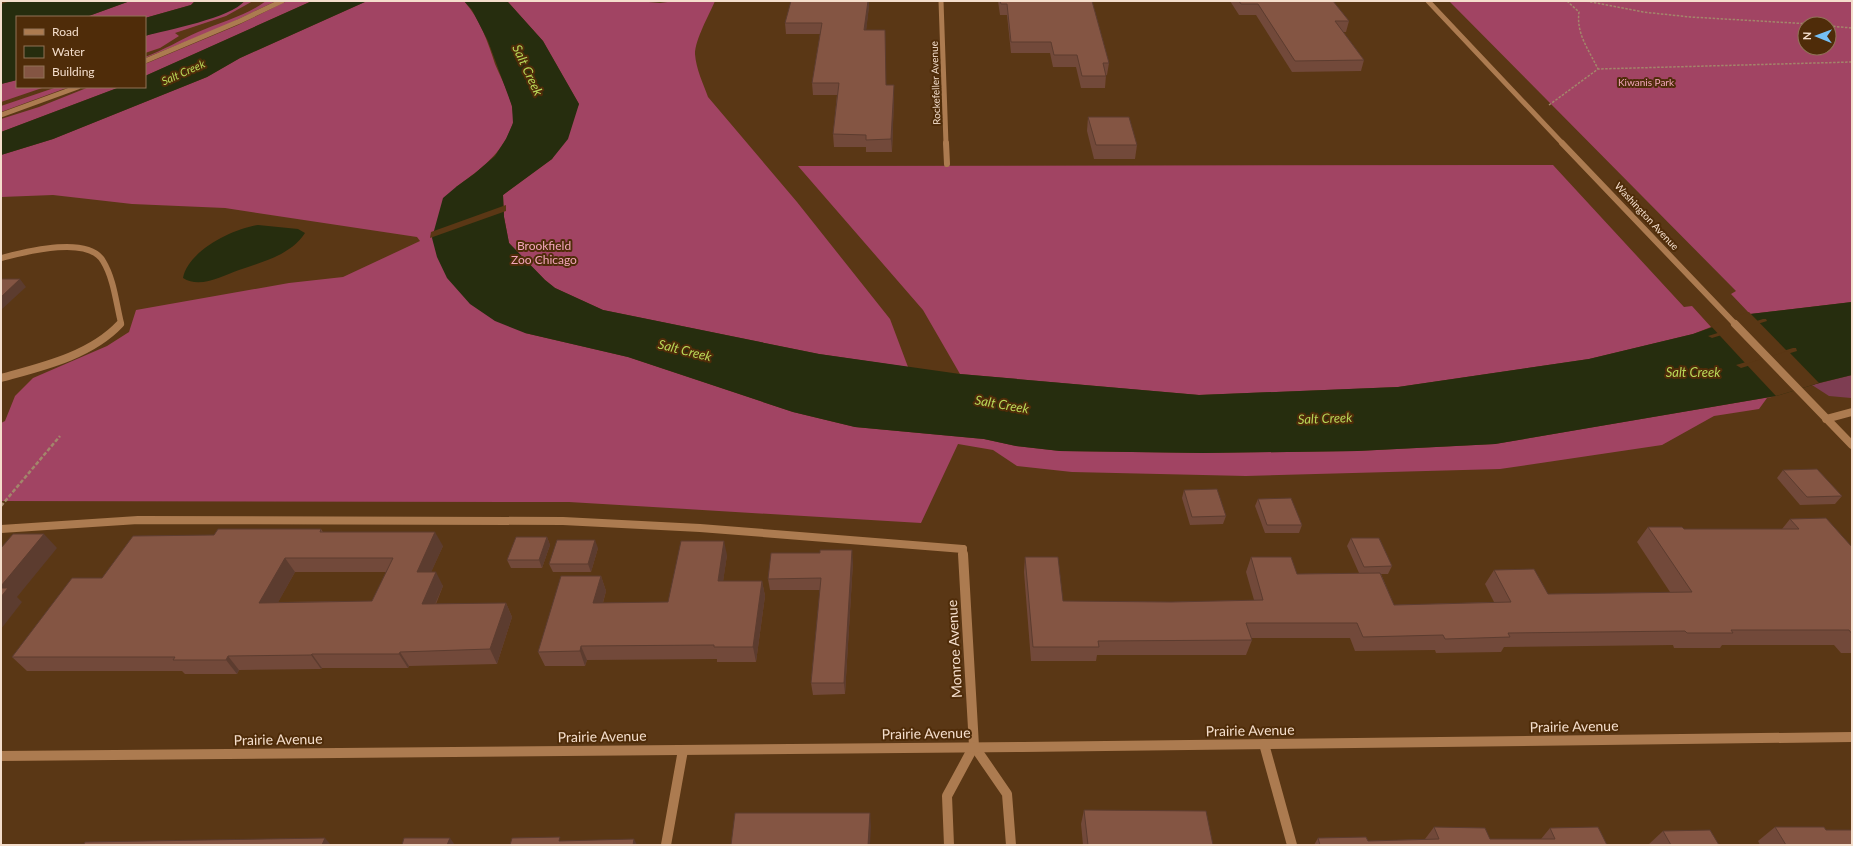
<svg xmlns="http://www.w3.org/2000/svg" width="1853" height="846" font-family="Lato,sans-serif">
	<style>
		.green { fill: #7e3d52 }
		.forest { fill: #a14463; fill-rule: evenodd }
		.water { fill: #262d0e; fill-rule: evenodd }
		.pier { fill: #5a3715 }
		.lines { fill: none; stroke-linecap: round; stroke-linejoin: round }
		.path-far1 { stroke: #a3866b; stroke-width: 1.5; stroke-dasharray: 2.5 1.5; stroke-linecap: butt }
		.path { stroke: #a3866b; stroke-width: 2.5; stroke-dasharray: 4 2; stroke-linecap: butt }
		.service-far3 { stroke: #ac7b50; stroke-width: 5 }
		.service-far2 { stroke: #ac7b50; stroke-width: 6 }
		.service-far1 { stroke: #ac7b50; stroke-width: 8 }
		.service { stroke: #ac7b50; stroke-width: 10 }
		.minor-far3 { stroke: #ac7b50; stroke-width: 5 }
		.minor-far2 { stroke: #ac7b50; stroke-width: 6 }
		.minor-far1 { stroke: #ac7b50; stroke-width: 8 }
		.minor { stroke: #ac7b50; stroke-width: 10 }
		.tertiary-far3 { stroke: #ac7b50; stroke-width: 5 }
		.tertiary-far2 { stroke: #ac7b50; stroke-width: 6 }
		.tertiary-far1 { stroke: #ac7b50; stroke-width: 8 }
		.tertiary { stroke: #ac7b50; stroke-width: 10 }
		.wall { fill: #72493a; fill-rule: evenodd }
		.shaded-wall { fill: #5c3c2f }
		.building { fill: #845543; stroke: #5c3c2f; fill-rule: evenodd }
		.labels { text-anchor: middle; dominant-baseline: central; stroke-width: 4; stroke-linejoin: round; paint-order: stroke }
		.far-park-label { font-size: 10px; fill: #f2a5ba; stroke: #4f2c09 }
		.far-street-label { font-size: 10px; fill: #f4decc; stroke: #4f2c09 }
		.far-water-label { font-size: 11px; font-style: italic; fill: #b8d758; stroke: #4f2c09 }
		.park-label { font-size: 12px; fill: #f2a5ba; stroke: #4f2c09 }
		.water-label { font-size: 13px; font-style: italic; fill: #b8d758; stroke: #4f2c09 }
		.near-street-label { font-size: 14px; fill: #f4decc; stroke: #4f2c09 }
	</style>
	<rect width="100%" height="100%" fill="#5a3715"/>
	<path class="green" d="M1852 375V398H1851L1829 396 1812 385Z"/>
	<g class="forest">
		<path d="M130 1H195L191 5 145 18V17H86Z"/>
		<path d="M244 1H253L226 16 175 33 179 36 160 48 145 53V36L243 3Z"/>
		<path d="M266 1H276L222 27 145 58V57C164 50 180 40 198 32 221 22 246 16 266 1Z"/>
		<path d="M287 1H312L145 76V64L238 25Z"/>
		<path d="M367 1H464C480 19 488 42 495 64 502 81 515 102 513 122 513 125 510 130 509 133 498 157 477 172 456 187L525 333 628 357 793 412 855 427 984 439 1016 446 1060 451 1203 453 1357 451 1495 444 1776 396 1767 398 1759 409 1714 416 1662 445 1500 469 1246 476 1072 472 1017 466 993 450 958 444 921 523 569 502 1 501V423L5 421 15 396 33 378 107 346 129 332 136 310 289 283 343 277 420 241 417 237 225 208 132 204 53 195 1 197V155L53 139 207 77 240 58Z"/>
		<path d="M507 1H637L660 3 675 1H715C709 15 695 40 695 54 696 69 703 83 708 97L797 202 890 319 908 367 819 354 603 310 555 288 545 280 509 243 504 217 503 195 552 159 579 104 543 41Z"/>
		<path d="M1449 1H1852V302L1750 314 1731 294 1736 291ZM1805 24H1829V48H1805Z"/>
		<path d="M17 80V87H45L1 102V84Z"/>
		<path d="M57 87H69L1 112V106Z"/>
		<path d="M89 87H120L1 132V119L39 107Z"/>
		<path d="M1553 165 1684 307 1692 306 1711 327 1693 334 1589 359 1398 387 1199 395 960 374 923 310 798 166Z"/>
	</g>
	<g class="water">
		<path d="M11 1H130L86 17H17V80L1 84V4Z"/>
		<path d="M195 1H244C232 18 166 30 145 36V18L191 5Z"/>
		<path d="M312 1H367L240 58 207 77 53 139 1 155V132L120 87H145V76Z"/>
		<path d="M464 1H507L543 41 579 104 568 139 552 159 503 195 504 217 509 243 545 280 555 288 603 310 819 354 960 374 1199 395 1398 387 1589 359 1693 334 1750 314 1852 302V375L1819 383 1776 396 1495 444 1357 451 1203 453 1060 451 1016 446 984 439 855 427 793 412 628 357 525 333 495 321 470 304 447 278 437 257 432 238 443 198 456 187 474 174 495 156 506 139 513 123 512 106 488 41 472 10ZM1763 319H1766L1767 321 1712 338 1708 336ZM1793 348H1796L1797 351 1741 368 1736 365Z"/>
		<path d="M258 225 298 229 305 233C291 255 262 262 239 270 222 276 200 289 183 278 188 251 232 229 258 225Z"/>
	</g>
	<g class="pier">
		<path d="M506 205V211L430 238 431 232Z"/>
		<path d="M1749 312 1787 351 1746 364 1710 325Z"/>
		<path d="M1788 351 1819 383 1776 396 1746 364Z"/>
	</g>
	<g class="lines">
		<g class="path-far1">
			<path d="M1567 1 1579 12C1576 34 1589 50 1598 69"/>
			<path d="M1586 1 1643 12 1690 17 1811 24"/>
			<path d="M1829 26 1852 28"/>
			<path d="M1549 105 1598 69 1852 62"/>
		</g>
		<path class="path" d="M1 506 60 436"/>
		<g class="service-far3">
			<path d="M145 61 240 21 282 1"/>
			<path d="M1 115 78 87"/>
		</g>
		<path class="service-far2" d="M1 258C25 252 88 235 103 261 114 279 116 303 121 323L119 325"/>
		<g class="service-far1">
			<path d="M1 378C41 367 90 356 120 324"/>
			<path d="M1 529 138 520 563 521 700 528 963 549"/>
		</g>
		<g class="service">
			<path d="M1264 744 1292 845"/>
			<path d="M666 845 683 750"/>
		</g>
		<path class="minor-far3" d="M941 1 946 144"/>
		<path class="minor-far2" d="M946 143 947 164"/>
		<g class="minor-far1">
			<path d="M1826 419 1852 412"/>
			<path d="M963 549V555"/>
		</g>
		<g class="minor">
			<path d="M974 746 1007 794 1011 845"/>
			<path d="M949 845 947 796 974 746 963 554"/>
		</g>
		<path class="tertiary-far3" d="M1428 1 1563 144"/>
		<path class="tertiary-far2" d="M1562 143 1736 325"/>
		<path class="tertiary-far1" d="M1735 324 1852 445"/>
		<path class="tertiary" d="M1 756 1023 747 1852 737"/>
	</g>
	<g class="wall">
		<path d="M998 1H1092L1109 63 1107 75H1106L1105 88H1081L1076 67H1053L1050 53H1011L1007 15H1000Z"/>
		<path d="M1230 1H1333L1349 21 1346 32H1343L1364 60 1361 71 1292 72 1256 15H1239Z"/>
		<path d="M869 6 866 30 886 85 894 97 892 152H866V147H834L833 134 837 95H813L812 83 820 34H786L785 23Z"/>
		<path d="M1088 117 1137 145 1135 159H1094L1087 131Z"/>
		<path d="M1783 470 1842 496 1835 504 1800 505 1777 478Z"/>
		<path d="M1184 490 1226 516 1223 524 1190 525 1182 498Z"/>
		<path d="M1258 499 1302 525 1299 533H1265L1255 506Z"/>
		<path d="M1790 519 1852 547V653H1841L1834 645H1722L1720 648H1674L1673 645 1504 647 1501 652 1436 653 1435 650 1355 651 1350 638H1251L1252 640 1246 655H1097L1096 661H1031L1024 572 1025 557 1063 601 1171 602 1254 600 1246 572 1251 557 1297 574 1359 573 1347 546 1351 538 1392 566 1388 574H1381L1394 605 1494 602 1485 584 1494 570 1548 594 1670 592 1637 542 1648 527 1684 529H1782Z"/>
		<path d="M321 529 323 532 443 546 431 572 443 586 436 604 506 603 512 617 497 664 409 666 408 668H322L321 669 239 670 237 674H185L182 671H27L12 657 102 578 214 535ZM295 572H386L372 601 278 602Z"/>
		<path d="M547 537 550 545 542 568H511L507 560Z"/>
		<path d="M598 548 591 572H553L549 564Z"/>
		<path d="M727 555 723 581H762L765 596 756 662H717V659L587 660 585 666H545L538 652 601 576 606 591 603 603 668 602Z"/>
		<path d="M853 562 845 694 813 695 811 683 820 590H770L768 579Z"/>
		<path d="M1084 810 1213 845H1083L1081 824Z"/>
		<path d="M1434 827 1490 839H1541L1550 828 1607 845H1314L1318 838 1368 841 1425 839Z"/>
		<path d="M1775 827 1826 830 1852 845H1760L1758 841Z"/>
		<path d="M1663 831 1719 845H1648Z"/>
	</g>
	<g class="shaded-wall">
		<path d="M868 1H869V6L865 41 864 30Z"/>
		<path d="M894 85V97L892 152 891 139Z"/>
		<path d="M20 279 26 287 1 310V297Z"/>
		<path d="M435 532 443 546 425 586 417 572Z"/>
		<path d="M44 534 57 548 17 597 22 602 1 629V586Z"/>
		<path d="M547 537 550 545 542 568 539 560Z"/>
		<path d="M595 540 598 548 591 572 588 564Z"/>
		<path d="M724 541 727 555 721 596 718 581Z"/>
		<path d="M852 550 853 562 845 694 844 683Z"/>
		<path d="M285 558 295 572 270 617 259 603Z"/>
		<path d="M436 572 443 586 429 618 422 604Z"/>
		<path d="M601 576 606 591 599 617 593 603Z"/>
		<path d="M762 581 765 596 756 662 753 647Z"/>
		<path d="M506 603 512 617 497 664 490 649Z"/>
		<path d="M581 646 587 660 585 666 580 651Z"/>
		<path d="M400 652 409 666 408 668 399 654Z"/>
		<path d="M312 654 322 668 321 669 311 655Z"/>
		<path d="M228 656 239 670 237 674 226 660Z"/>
		<path d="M870 813 871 827 870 845H868Z"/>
		<path d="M325 838 331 845H322Z"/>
		<path d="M450 838 455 845H447Z"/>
		<path d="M634 839 637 845H633Z"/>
	</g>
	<g class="building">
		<path d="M791 1H868L864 30H885L886 85H894L891 139 866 140V135L833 134 839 83H812L822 23H785Z"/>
		<path d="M1000 1H1092L1109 63H1103L1106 76H1082L1077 55H1054L1051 42H1011L1007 4H1001Z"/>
		<path d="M1239 1H1333L1349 21H1335L1364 60 1295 61 1258 4H1241Z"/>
		<path d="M1088 117H1129L1137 145H1096Z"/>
		<path d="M1 279H20L1 297Z"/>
		<path d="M1817 469 1842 496 1807 497 1783 470Z"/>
		<path d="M1217 489 1226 516 1192 517 1184 490Z"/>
		<path d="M1291 498 1302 525H1267L1258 499Z"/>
		<path d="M1826 518 1852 547V634L1849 630H1731L1733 633H1687L1685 631 1508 633 1510 637 1445 639 1443 635 1363 637 1357 623H1246L1252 640 1098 641 1099 647H1033L1025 557H1058L1063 601 1171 602 1263 600 1251 557H1291L1297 574 1380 573 1394 605 1511 602 1494 570 1534 569 1548 594 1692 592 1648 527H1682L1684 529H1799L1790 519Z"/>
		<path d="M218 529H321L320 532H435L417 572H436L422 604 506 603 490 649 400 652 399 654H312L311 655 228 656 226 660H173L175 657H12L72 578H102L133 536 214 535ZM285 558H393L372 601 259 603Z"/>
		<path d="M13 534H44L1 586V548Z"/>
		<path d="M516 537H547L539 560H507Z"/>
		<path d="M1351 538H1379L1392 566 1364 567Z"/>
		<path d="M557 540H595L588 564H549Z"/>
		<path d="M681 541H724L718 581H762L753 647H714V645L581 646 580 651 538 652 561 576H601L593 603 668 602Z"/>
		<path d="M820 550H852L844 683H811L821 578 768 579 771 553H820Z"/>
		<path d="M1 588H8L1 597Z"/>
		<path d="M1084 810 1206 811 1213 845H1088Z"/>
		<path d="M735 813H870L868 845H731Z"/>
		<path d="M1434 827 1485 828 1490 839H1555L1550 828 1598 827 1607 845H1320L1318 838 1366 837 1368 841 1439 839Z"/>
		<path d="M1775 827H1824L1826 830H1852V845H1786Z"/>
		<path d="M1710 830 1719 845H1671L1663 831Z"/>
		<path d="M560 837 559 841 634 839 633 845H510L512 838Z"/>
		<path d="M325 838 322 845H30L84 844 85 842Z"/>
		<path d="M404 838H450L447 845H402Z"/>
	</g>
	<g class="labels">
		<g class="far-park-label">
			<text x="1646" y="82">Kiwanis Park</text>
		</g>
		<g class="far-street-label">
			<text transform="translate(935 83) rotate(-92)">Rockefeller Avenue</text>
			<text transform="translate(1647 216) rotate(47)">Washington Avenue</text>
		</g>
		<g class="far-water-label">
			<text transform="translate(183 72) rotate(-24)">Salt Creek</text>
		</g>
		<g class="park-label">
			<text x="544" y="245">Brookfield<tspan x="544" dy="14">Zoo Chicago</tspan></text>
		</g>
		<g class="water-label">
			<text transform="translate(528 70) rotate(65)">Salt Creek</text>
			<text transform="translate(685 350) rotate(14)">Salt Creek</text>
			<text x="1693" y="372">Salt Creek</text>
			<text transform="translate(1002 404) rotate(10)">Salt Creek</text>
			<text transform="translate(1325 418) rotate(-2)">Salt Creek</text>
		</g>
		<g class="near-street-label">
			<text transform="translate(954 649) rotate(-93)">Monroe Avenue</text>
			<text transform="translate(1574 726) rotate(-1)">Prairie Avenue</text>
			<text transform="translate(1250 730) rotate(-1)">Prairie Avenue</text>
			<text transform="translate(926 733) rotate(-1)">Prairie Avenue</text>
			<text transform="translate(602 736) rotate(-1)">Prairie Avenue</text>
			<text transform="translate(278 739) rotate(-1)">Prairie Avenue</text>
		</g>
	</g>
	<rect width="1853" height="846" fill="none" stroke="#f4decc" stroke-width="4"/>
	<rect x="16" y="16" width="130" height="72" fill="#4f2c09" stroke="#917357"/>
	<rect x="24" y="29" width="20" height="6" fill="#ac7b50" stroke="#917357"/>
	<text x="52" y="36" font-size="12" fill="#f4decc">Road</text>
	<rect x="24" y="46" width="20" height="12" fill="#262d0e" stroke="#917357"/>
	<text x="52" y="56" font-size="12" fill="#f4decc">Water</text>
	<rect x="24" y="66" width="20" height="12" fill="#845543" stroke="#917357"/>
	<text x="52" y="76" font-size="12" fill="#f4decc">Building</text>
	<g transform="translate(1817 36) rotate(271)"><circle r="19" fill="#4f2c09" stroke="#917357"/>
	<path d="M0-3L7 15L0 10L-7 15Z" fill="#75c0f6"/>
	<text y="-6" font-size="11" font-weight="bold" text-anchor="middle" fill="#f4decc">N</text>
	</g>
</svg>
